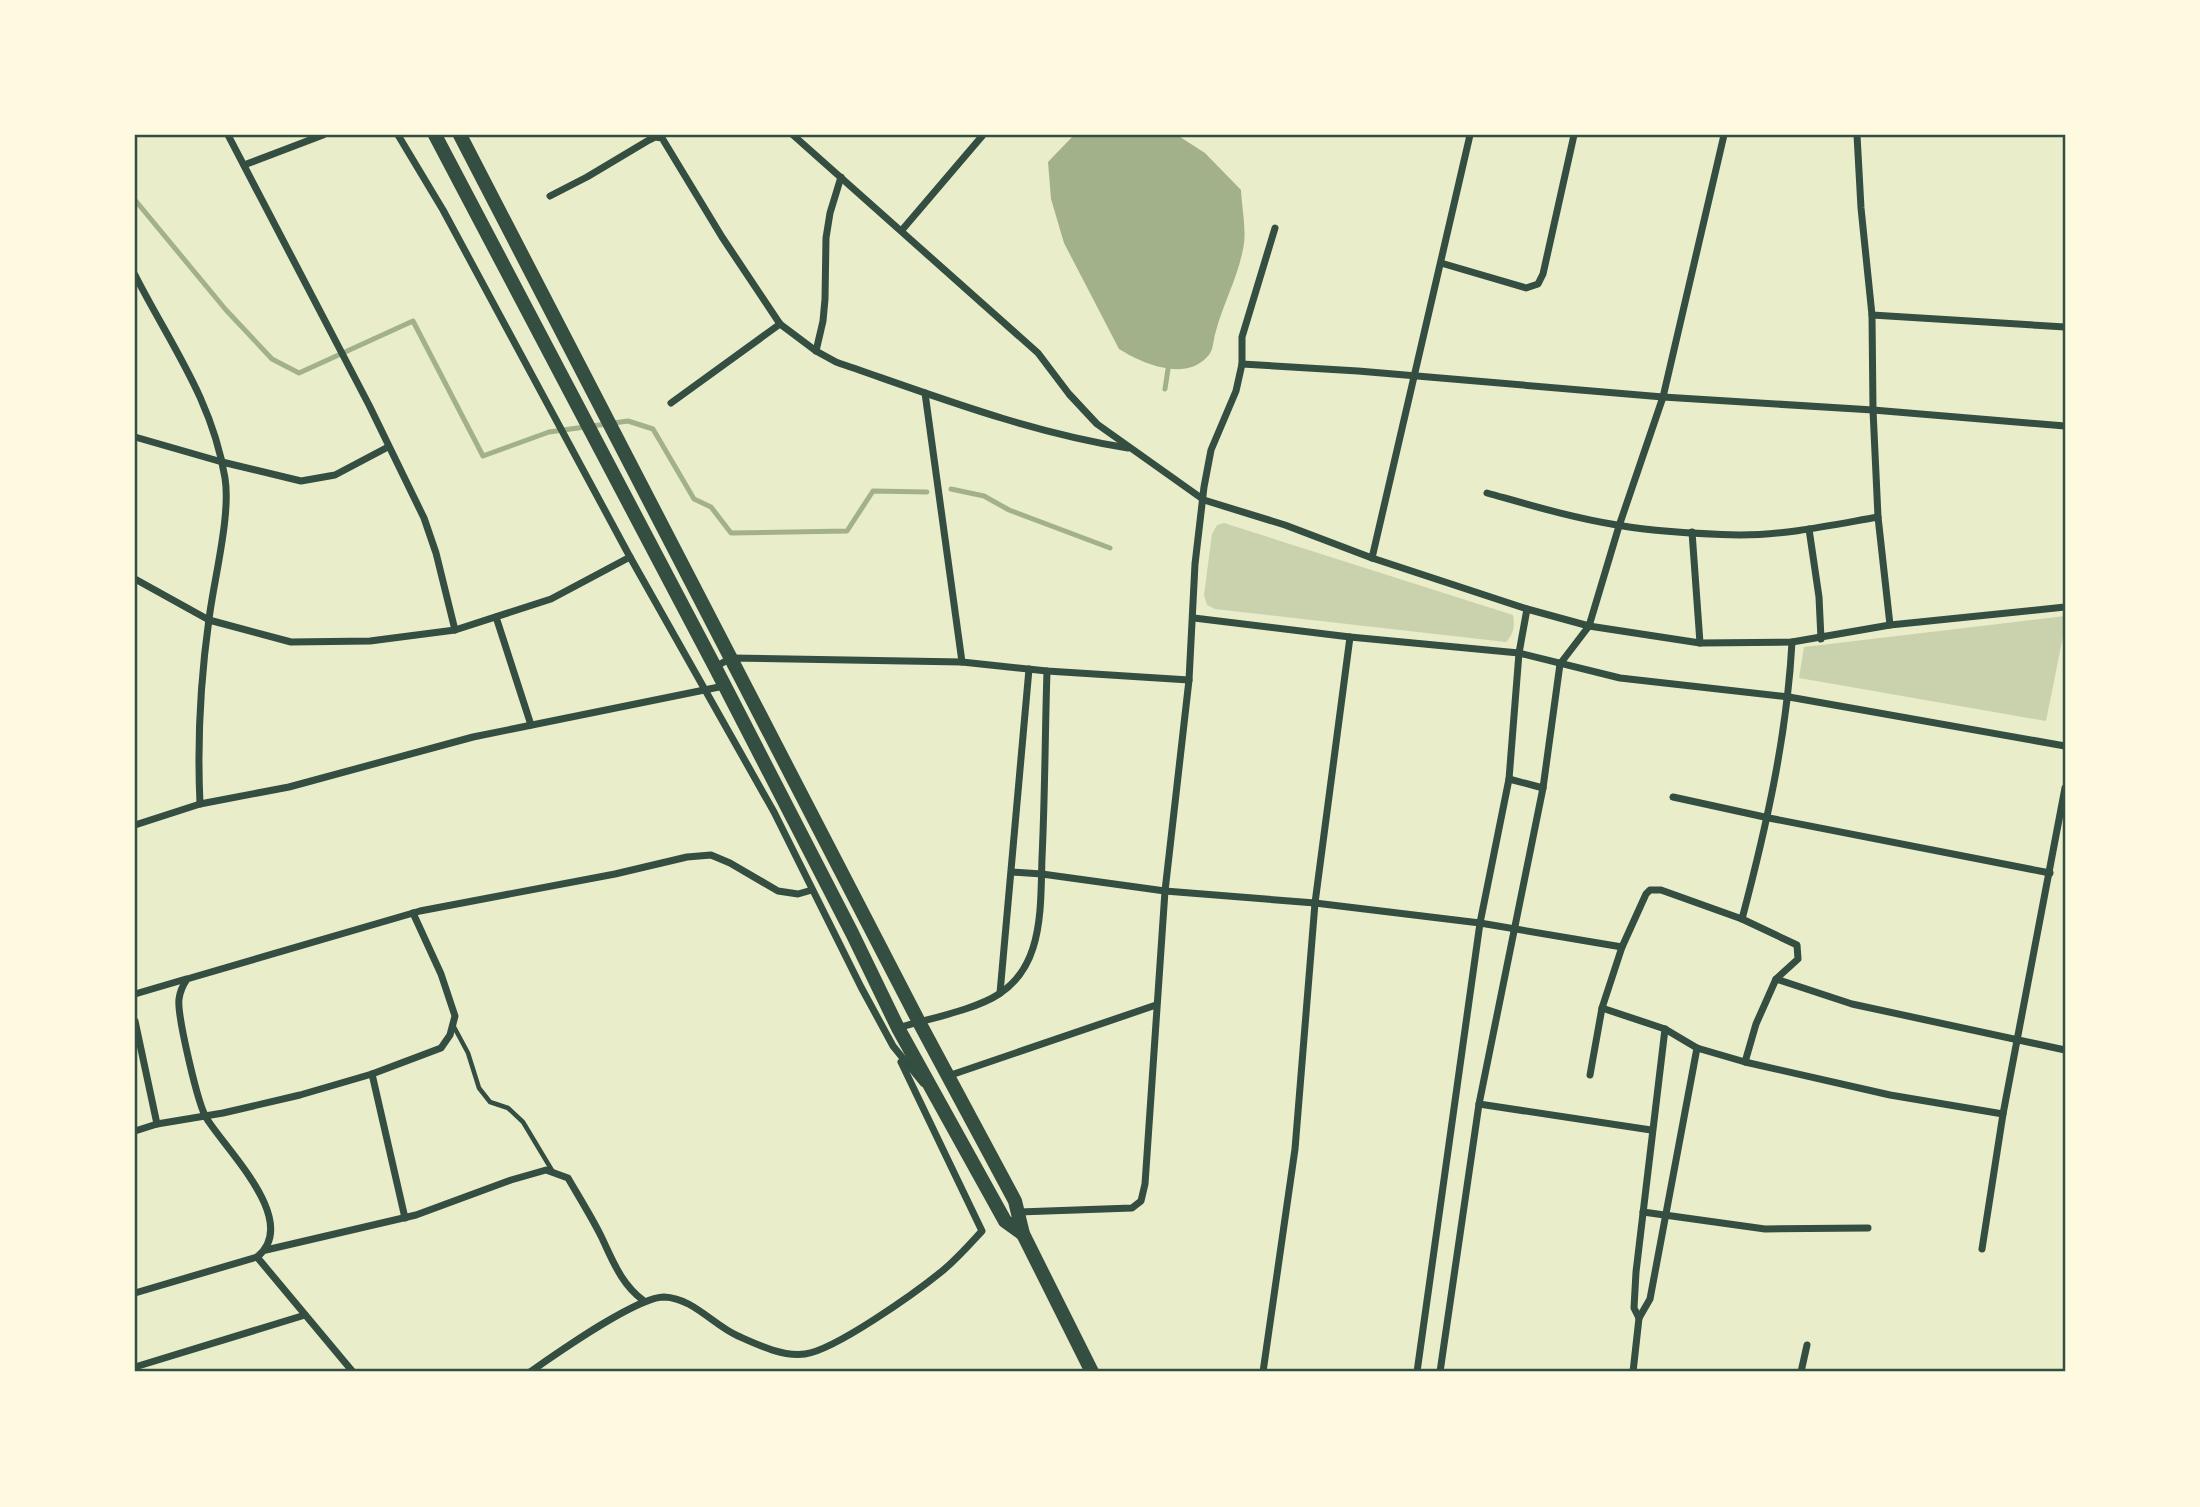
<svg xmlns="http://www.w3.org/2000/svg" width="2200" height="1507" font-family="Literata,serif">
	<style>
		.green { fill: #cad2ad }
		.water { fill: #a3b18a }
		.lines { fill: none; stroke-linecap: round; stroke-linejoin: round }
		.stream { stroke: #a3b18a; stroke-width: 5 }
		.service { stroke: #344e41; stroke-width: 4.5 }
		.minor { stroke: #344e41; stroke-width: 7 }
		.primary { stroke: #344e41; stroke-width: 14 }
		.neatline { fill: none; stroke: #344e41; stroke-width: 2.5 }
	</style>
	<rect width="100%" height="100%" fill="#e9edc9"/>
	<g class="green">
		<path d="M1224 523 1513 615C1515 625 1514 634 1506 642L1215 609 1207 605 1204 595 1212 534 1217 525Z"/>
		<path d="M2065 616V626L2046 721 1799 678 1804 647Z"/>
	</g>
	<path class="water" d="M1074 135H1177L1205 153 1241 190C1242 209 1247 232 1243 249 1238 277 1223 304 1216 331 1213 339 1214 350 1208 356 1186 382 1143 364 1119 349L1064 243 1051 199 1048 162Z"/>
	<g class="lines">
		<g class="stream">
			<path d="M135 200 226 310 272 359 299 373 413 321 483 456 549 432 628 421 653 429 694 499 711 507 731 533 847 531 873 491 927 492"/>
			<path d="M1165 389 1168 369"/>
			<path d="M951 489 984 496 1009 510 1110 548"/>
		</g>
		<path class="service" d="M453 1025 468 1053 479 1088 490 1102 508 1108 523 1122 553 1172"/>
		<g class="minor">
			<path d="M228 135 369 405 424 518 436 553 455 630"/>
			<path d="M398 135 443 210 630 557 774 812 861 987 893 1046 923 1083"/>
			<path d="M793 135 1038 353 1069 394 1097 424 1204 500 1285 525 1372 558 1527 609 1589 626 1700 643 1792 642 1890 625 2065 607"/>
			<path d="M1857 135 1861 208 1872 315 1873 410 1878 517 1890 625"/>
			<path d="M244 165 323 135"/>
			<path d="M550 196 587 177 649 140 655 137 662 138 722 237 780 324 816 351 836 362C932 395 1027 432 1128 448"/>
			<path d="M902 230 983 135"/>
			<path d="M1441 263 1526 288 1538 284 1543 274 1574 135"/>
			<path d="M135 275C170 344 212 399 225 478 231 515 214 579 209 619 200 683 197 740 200 804"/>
			<path d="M1872 315 2065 327"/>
			<path d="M816 351 823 321 825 299 826 238 830 213 841 177"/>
			<path d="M1242 364V337L1275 228"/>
			<path d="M925 393 962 662"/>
			<path d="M671 403 780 324"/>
			<path d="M135 437 222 462 301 481 335 475 388 447"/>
			<path d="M1487 493C1530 505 1573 518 1617 525 1657 532 1700 534 1740 535 1786 535 1832 525 1878 517"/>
			<path d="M1809 529 1819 597 1821 639"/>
			<path d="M1692 532 1700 643"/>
			<path d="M1372 558 1470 135"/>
			<path d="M135 579 209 620 291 642 370 641 455 630 551 599 630 557"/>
			<path d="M496 617 531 725"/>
			<path d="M1194 618 1350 637 1519 653 1620 678 1789 697 2065 746"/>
			<path d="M1560 664 1589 626 1619 526 1663 397 1724 135"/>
			<path d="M715 667 731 658 962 662 1047 671 1189 680"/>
			<path d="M1509 779 1543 788"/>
			<path d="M1673 797 1769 818 2050 873"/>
			<path d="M135 825 200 804 289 787 473 737 724 686"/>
			<path d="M1012 872 1042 874 1165 891 1315 903 1480 923 1622 947"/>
			<path d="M1742 919C1766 828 1787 736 1792 642"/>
			<path d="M1776 979 1852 1004 2065 1050"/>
			<path d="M1000 993 1029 669"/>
			<path d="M135 994 186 979"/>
			<path d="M1602 1008 1665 1029 1697 1048 1745 1062 1890 1095 2003 1114"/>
			<path d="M135 1021 157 1124"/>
			<path d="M898 1028C927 1019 975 1010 999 994 1016 983 1027 967 1033 948 1042 920 1041 887 1042 858 1045 795 1045 733 1047 671"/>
			<path d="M372 1074 405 1218"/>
			<path d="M1590 1075 1602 1008 1622 947 1646 894 1650 890H1661L1742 919 1797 945 1798 959 1776 979 1756 1024 1745 1062"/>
			<path d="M948 1076 1156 1005"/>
			<path d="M1479 1104 1651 1130"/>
			<path d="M135 1131 157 1124 223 1113 300 1095 372 1074 441 1048 450 1035 455 1016 441 974 413 913"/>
			<path d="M1019 1212 1132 1208 1141 1201 1145 1184 1165 891 1189 680 1195 564 1204 487 1211 450 1236 391 1242 364 1358 371 1663 397 1873 410 2065 426"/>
			<path d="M1643 1212 1765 1229 1868 1228"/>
			<path d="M1982 1249 2003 1114 2065 788"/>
			<path d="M266 1250 416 1215 511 1180 546 1170 568 1178C579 1197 591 1216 601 1236 613 1261 621 1284 644 1301"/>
			<path d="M257 1257 353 1372"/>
			<path d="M135 1293 257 1257C301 1222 227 1151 207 1119 198 1106 177 1015 179 999 180 991 183 985 187 979L420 911 615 874 687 857 711 855 730 863 778 891 798 894 812 890"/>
			<path d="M1639 1318 1634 1308 1636 1272 1665 1029"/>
			<path d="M135 1367 305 1315"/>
			<path d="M530 1372C556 1354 636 1297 664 1297 693 1298 713 1325 738 1336 758 1345 783 1357 805 1354 835 1350 915 1293 941 1272 956 1260 969 1245 982 1231L901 1062"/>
			<path d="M1263 1372 1295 1149 1315 903 1350 637"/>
			<path d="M1417 1372 1480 923 1509 779 1519 653 1527 609"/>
			<path d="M1440 1372 1479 1104 1543 788 1560 664"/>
			<path d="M1633 1372 1639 1318 1650 1299 1697 1048"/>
			<path d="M1801 1372 1807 1345"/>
		</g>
		<g class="primary">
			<path d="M435 135 715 667 852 933 898 1028 1005 1221 1023 1234"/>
			<path d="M460 135 919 1022 1015 1201 1023 1234 1092 1372"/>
		</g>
	</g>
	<rect width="2200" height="1507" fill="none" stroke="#fefae0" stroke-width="273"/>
	<rect x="136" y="136" width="1928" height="1234" class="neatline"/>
</svg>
